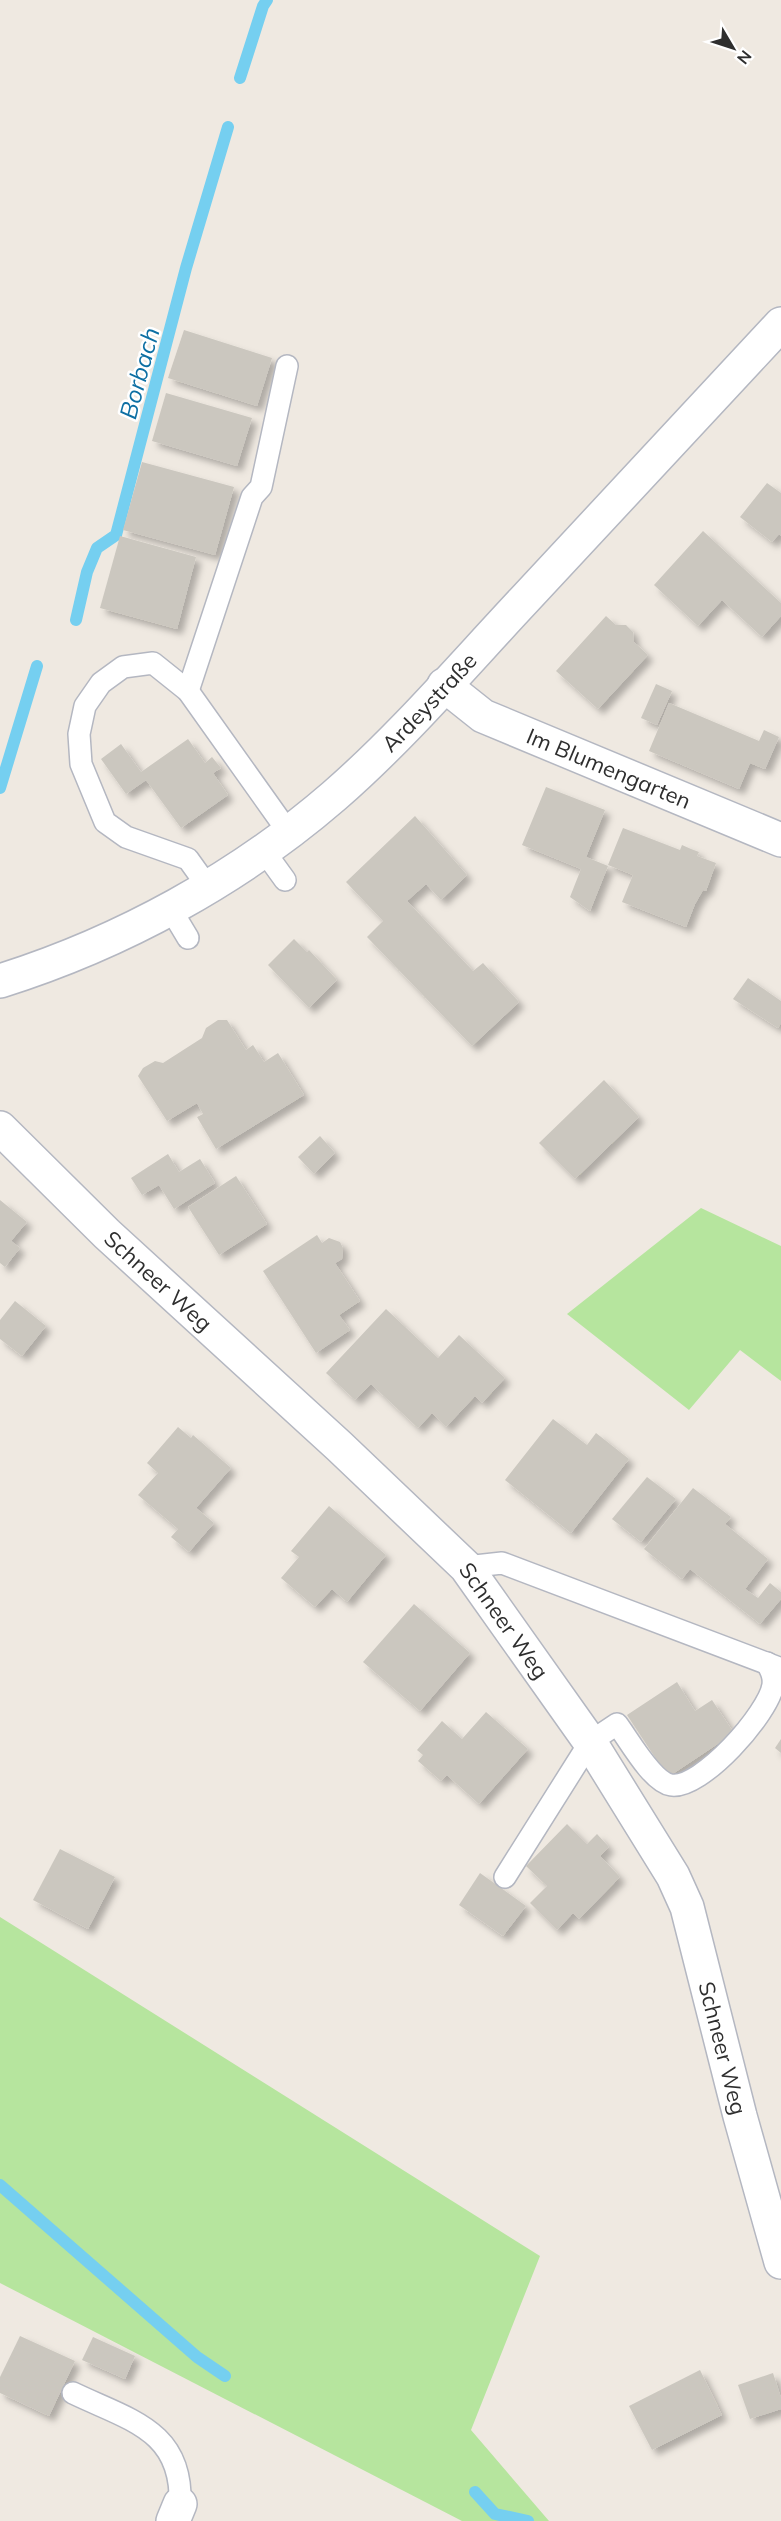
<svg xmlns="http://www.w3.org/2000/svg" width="781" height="2521" font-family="Mulish,sans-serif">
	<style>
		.green { fill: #b6e59e }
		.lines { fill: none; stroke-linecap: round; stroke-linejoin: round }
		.stream { stroke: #75cff0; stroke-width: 12 }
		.building { fill: #cbc7bf; filter: url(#shadow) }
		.service-casing { stroke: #b4b7c1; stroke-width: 24 }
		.minor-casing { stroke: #b4b7c1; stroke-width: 36 }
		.secondary-casing { stroke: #b4b7c1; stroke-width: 36 }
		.service { stroke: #fff; stroke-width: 21 }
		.minor { stroke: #fff; stroke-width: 33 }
		.secondary { stroke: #fff; stroke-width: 33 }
		.labels { text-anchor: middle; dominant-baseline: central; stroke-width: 5; stroke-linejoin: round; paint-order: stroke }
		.street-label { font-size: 22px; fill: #2e2e2e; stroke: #fff }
		.water-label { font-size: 24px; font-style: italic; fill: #0d6fa3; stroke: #fff }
	</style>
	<defs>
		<filter id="shadow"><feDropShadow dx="5.5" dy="5.5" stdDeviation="3" flood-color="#0004"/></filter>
	</defs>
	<rect width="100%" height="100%" fill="#efe9e1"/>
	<g class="green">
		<path d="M701 1208 781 1246V1381L740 1350 689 1410 567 1314Z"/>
		<path d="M0 1917 540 2256 471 2430 549 2521H462L0 2283Z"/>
	</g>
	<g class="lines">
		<g class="stream">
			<path d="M240 78 263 6 267 0"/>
			<path d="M76 620 87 572 97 548 116 535 186 268 228 127"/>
			<path d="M0 788 37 666"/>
			<path d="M0 2185 197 2357 225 2376"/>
			<path d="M475 2492 495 2514 528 2521"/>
		</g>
	</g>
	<g class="building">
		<path d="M184 330 272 358 257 406 168 378Z"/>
		<path d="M166 393 252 418 237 466 152 441Z"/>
		<path d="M142 462 234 487 215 555 123 530Z"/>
		<path d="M767 483 781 493V536L779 534 772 542 740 517Z"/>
		<path d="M703 531 781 603V616L762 637 722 600 698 626 654 585Z"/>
		<path d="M120 536 196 557 177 629 100 608Z"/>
		<path d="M606 616 616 625H626L633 632 634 642 648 655 598 709 556 671Z"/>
		<path d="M656 684 672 691 657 725 641 718Z"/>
		<path d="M669 703 759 741 764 730 779 737 765 769 750 763 739 789 649 751Z"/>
		<path d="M188 739 205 763 212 757 221 768 213 773 228 795 181 828 146 780 126 794 101 759 121 744 141 772Z"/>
		<path d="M546 787 605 810 586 857 608 866 590 911 570 897 581 869 522 845Z"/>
		<path d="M415 816 467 875 441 900 426 884 407 901 473 971 483 963 519 1002 472 1046 367 937 383 921 346 882Z"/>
		<path d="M623 828 680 850 682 845 691 849 699 852 697 856 716 863 706 891 703 890 695 904 686 927 622 902 633 875 608 865Z"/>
		<path d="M294 939 307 952 309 950 337 980 309 1008 268 965Z"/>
		<path d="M748 978 781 1001V1023L778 1028 733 999Z"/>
		<path d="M218 1020H227L246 1050 253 1045 264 1062 278 1053 304 1095 216 1149 197 1117 203 1114 197 1103 167 1121 138 1076 143 1068 155 1061 163 1063 202 1038 206 1028Z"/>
		<path d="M604 1080 639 1117 575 1179 539 1143Z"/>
		<path d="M320 1136 335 1153 314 1174 298 1157Z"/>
		<path d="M168 1154 179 1172 200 1159 215 1183 174 1209 159 1185 142 1195 131 1178Z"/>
		<path d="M236 1176 267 1224 219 1255 188 1207Z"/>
		<path d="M0 1200 27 1222 11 1241 20 1248 5 1267 0 1263Z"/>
		<path d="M317 1235 322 1243 329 1238 340 1242 343 1248 342 1259 335 1263 360 1301 339 1315 350 1330 316 1353 263 1271Z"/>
		<path d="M15 1301 46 1326 22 1356 0 1339V1320Z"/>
		<path d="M386 1309 438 1358 459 1335 505 1378 482 1403 475 1396 446 1427 432 1413 418 1428 371 1384 355 1400 326 1373Z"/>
		<path d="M553 1419 587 1445 596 1433 629 1459 571 1533 505 1480Z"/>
		<path d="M178 1427 191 1438 193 1435 231 1468 196 1508 214 1523 189 1552 171 1537 178 1529 138 1495 158 1473 147 1463Z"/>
		<path d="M647 1477 676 1499 641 1542 612 1519Z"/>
		<path d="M693 1488 731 1517 725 1524 768 1559 745 1589 758 1598 770 1583 781 1592V1599L760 1624 690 1569 682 1579 644 1549Z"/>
		<path d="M329 1506 386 1555 347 1602 332 1589 315 1607 281 1578 299 1557 291 1551Z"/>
		<path d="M414 1604 470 1653 420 1711 363 1662Z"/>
		<path d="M677 1682 695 1711 712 1700 734 1733 668 1777 627 1715Z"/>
		<path d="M486 1712 528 1749 479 1804 447 1775 441 1781 418 1761 423 1755 417 1750 442 1721 462 1739Z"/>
		<path d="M781 1739V1753L775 1748Z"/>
		<path d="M567 1824 587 1844 597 1834 609 1847 600 1856 620 1877 579 1919 573 1913 557 1930 530 1903 547 1886 526 1866Z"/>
		<path d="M60 1849 115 1877 88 1929 33 1900Z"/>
		<path d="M480 1873 526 1906 503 1936 459 1905Z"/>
		<path d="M20 2336 75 2361 49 2416 0 2393V2377Z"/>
		<path d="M93 2337 135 2356 125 2379 82 2360Z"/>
		<path d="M700 2370 722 2415 652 2450 629 2406Z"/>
		<path d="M773 2373 781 2398V2409L750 2419 738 2385Z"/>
	</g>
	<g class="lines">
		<g class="service-casing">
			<g id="service">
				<path d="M188 691 252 497 261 487 287 366"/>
				<path d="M264 851 285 880"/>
				<path d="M208 887 188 859 126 837 105 822 81 764 79 734 85 706 101 683 123 667 153 663 188 691 289 833"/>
				<path d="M170 908 188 938"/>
				<path d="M466 1567 502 1563 779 1668"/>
				<path d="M505 1877 590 1742 617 1724C629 1740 652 1782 671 1785 701 1790 769 1713 773 1685 774 1676 771 1671 767 1663"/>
				<path d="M73 2393C129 2420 183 2430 180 2504"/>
			</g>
		</g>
		<g class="minor-casing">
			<g id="minor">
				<path id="s1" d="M444 685 483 716 781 840"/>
				<path id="s2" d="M0 1128 107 1234 339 1446 466 1567 590 1742 673 1876 687 1907 740 2116 781 2262"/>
				<path d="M173 2521 180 2504"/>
			</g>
		</g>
		<g class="secondary-casing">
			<g id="secondary">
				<path id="s3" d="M0 981C121 943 238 879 334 796 402 737 464 664 526 598 611 507 696 416 781 324"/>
			</g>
		</g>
		<use href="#service" class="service"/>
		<use href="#minor" class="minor"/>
		<use href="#secondary" class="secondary"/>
	</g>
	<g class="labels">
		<g class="street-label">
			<text stroke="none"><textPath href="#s3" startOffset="518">Ardeystraße</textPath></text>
			<text stroke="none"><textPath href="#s1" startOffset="186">Im Blumengarten</textPath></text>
			<text stroke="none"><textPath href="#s2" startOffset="220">Schneer Weg</textPath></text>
			<text stroke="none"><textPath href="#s2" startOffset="706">Schneer Weg</textPath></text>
			<text stroke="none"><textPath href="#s2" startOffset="1192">Schneer Weg</textPath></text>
		</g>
		<g class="water-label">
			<text transform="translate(139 373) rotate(-75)">Borbach</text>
		</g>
	</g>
	<g transform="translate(733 48) rotate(129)" stroke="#ffffff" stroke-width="4.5" paint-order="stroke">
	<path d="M0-4.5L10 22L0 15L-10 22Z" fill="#2e2e2e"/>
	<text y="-9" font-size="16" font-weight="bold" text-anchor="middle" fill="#2e2e2e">N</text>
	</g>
</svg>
